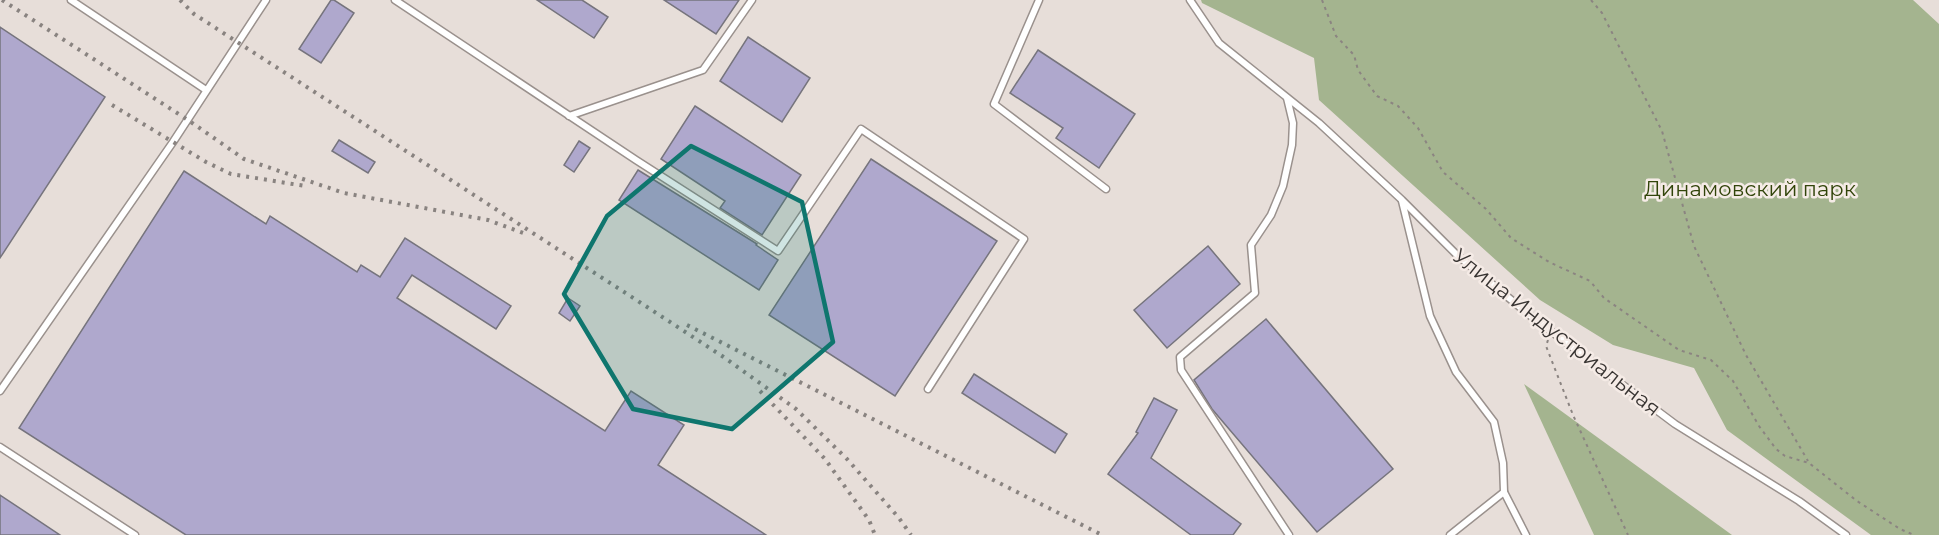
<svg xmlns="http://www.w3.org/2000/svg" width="1939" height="535" font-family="Montserrat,sans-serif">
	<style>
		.forest { fill: #a4b48f }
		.building { fill: #afa8cd; stroke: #76747d; stroke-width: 1.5 }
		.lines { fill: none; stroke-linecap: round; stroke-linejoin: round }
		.service-casing { stroke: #9a918d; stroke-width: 9 }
		.path { stroke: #8b8481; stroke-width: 2; stroke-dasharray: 3 4.5; stroke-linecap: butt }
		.service { stroke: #fff; stroke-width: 6 }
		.rail { stroke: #898380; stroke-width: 4; stroke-dasharray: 3 6; stroke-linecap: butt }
		.marked { fill: #0f766e; fill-opacity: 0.2; stroke: #0f766e; stroke-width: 4.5; stroke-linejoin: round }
		.labels { text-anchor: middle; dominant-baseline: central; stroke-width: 5; stroke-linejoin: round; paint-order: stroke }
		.park-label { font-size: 21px; fill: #314409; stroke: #f5ebe6 }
		.street-label { font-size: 21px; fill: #383432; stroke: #f5ebe6 }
	</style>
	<rect width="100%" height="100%" fill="#e7ded9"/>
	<g class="forest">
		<path d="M1201 0H1913L1939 24V535H1871L1727 430 1694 368 1613 345 1540 300 1319 100 1314 58 1202 3Z"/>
		<path d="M1524 384 1732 535H1594Z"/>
	</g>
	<g class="building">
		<path d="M331 0H334L354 13 321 63 299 49Z"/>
		<path d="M537 0H582L608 17 594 38Z"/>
		<path d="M664 0H739L716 34Z"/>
		<path d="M0 27 105 97 0 258Z"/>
		<path d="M748 37 810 78 782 122 720 81Z"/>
		<path d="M1038 50 1135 114 1099 168 1056 138 1063 128 1010 93Z"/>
		<path d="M695 106 801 175 762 235 720 208 725 201 661 159Z"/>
		<path d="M339 140 375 162 368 173 332 151Z"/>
		<path d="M579 141 590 148 574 172 564 165Z"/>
		<path d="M871 159 997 241 895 396 769 315Z"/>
		<path d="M638 170 757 244 756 245 778 260 759 290 619 200Z"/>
		<path d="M184 171 266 224 270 216 357 272 361 265 380 277 405 238 511 306 496 329 412 275 397 298 605 431 631 391 684 425 658 465 766 535H186L19 428Z"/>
		<path d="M1208 246 1240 284 1167 348 1134 310Z"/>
		<path d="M568 298 580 306 570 321 559 313Z"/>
		<path d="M1266 319 1393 469 1317 532 1212 409 1194 380Z"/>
		<path d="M974 374 1067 434 1055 453 962 393Z"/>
		<path d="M1154 398 1177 410 1151 458 1241 524 1233 535H1191L1108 474 1138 433 1136 432Z"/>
		<path d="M0 495 60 535H0Z"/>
	</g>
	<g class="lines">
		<g class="service-casing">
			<g id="service">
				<path d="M71 0 206 90"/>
				<path d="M395 0 636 160 778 251 861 129 1024 239 928 389"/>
				<path d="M1039 0 994 104 1106 189"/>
				<path d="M1190 0 1219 43 1319 123 1402 200 1457 255 1532 317 1675 424 1799 501 1846 535"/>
				<path d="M1287 98 1293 123 1292 145 1283 186 1271 215 1251 245 1255 293 1180 357 1181 370 1289 535"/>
				<path d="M569 116 703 70 752 0"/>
				<path d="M1402 201 1430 316 1456 372 1494 422 1503 463 1504 492 1450 535"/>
				<path d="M0 391 173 142 266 0"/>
				<path d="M0 447 135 535"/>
				<path d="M1504 492 1526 535"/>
			</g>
		</g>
		<g class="path">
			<path d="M1322 0 1336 36 1354 55 1358 70 1377 96 1398 106 1418 128 1443 172 1486 209 1511 238 1549 262 1590 281 1604 298 1679 350 1711 360 1733 381 1759 426 1776 449 1785 456 1809 463 1857 501 1900 529 1914 535"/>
			<path d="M1591 0 1602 13 1662 131 1694 246 1746 355 1808 461"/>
			<path d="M1548 340 1546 346 1573 415 1628 535"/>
		</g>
		<use href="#service" class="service"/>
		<g class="rail">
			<path d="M2 0 188 120 244 159 344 193 488 220 526 234"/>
			<path d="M180 0 194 14 641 303 722 356 796 409 847 459 899 518 911 535"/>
			<path d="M112 105 206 162 231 174 305 186"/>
			<path d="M687 325 1102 535"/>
			<path d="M760 391 825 459 869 520 875 535"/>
		</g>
	</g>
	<path class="marked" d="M691 146 802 202 833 342 732 429 633 409 564 294 607 216Z"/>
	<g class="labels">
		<g class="park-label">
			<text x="1750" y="188">Динамовский парк</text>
		</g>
		<g class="street-label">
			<text transform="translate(1557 332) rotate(38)">Улица Индустриальная</text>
		</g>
	</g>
</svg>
